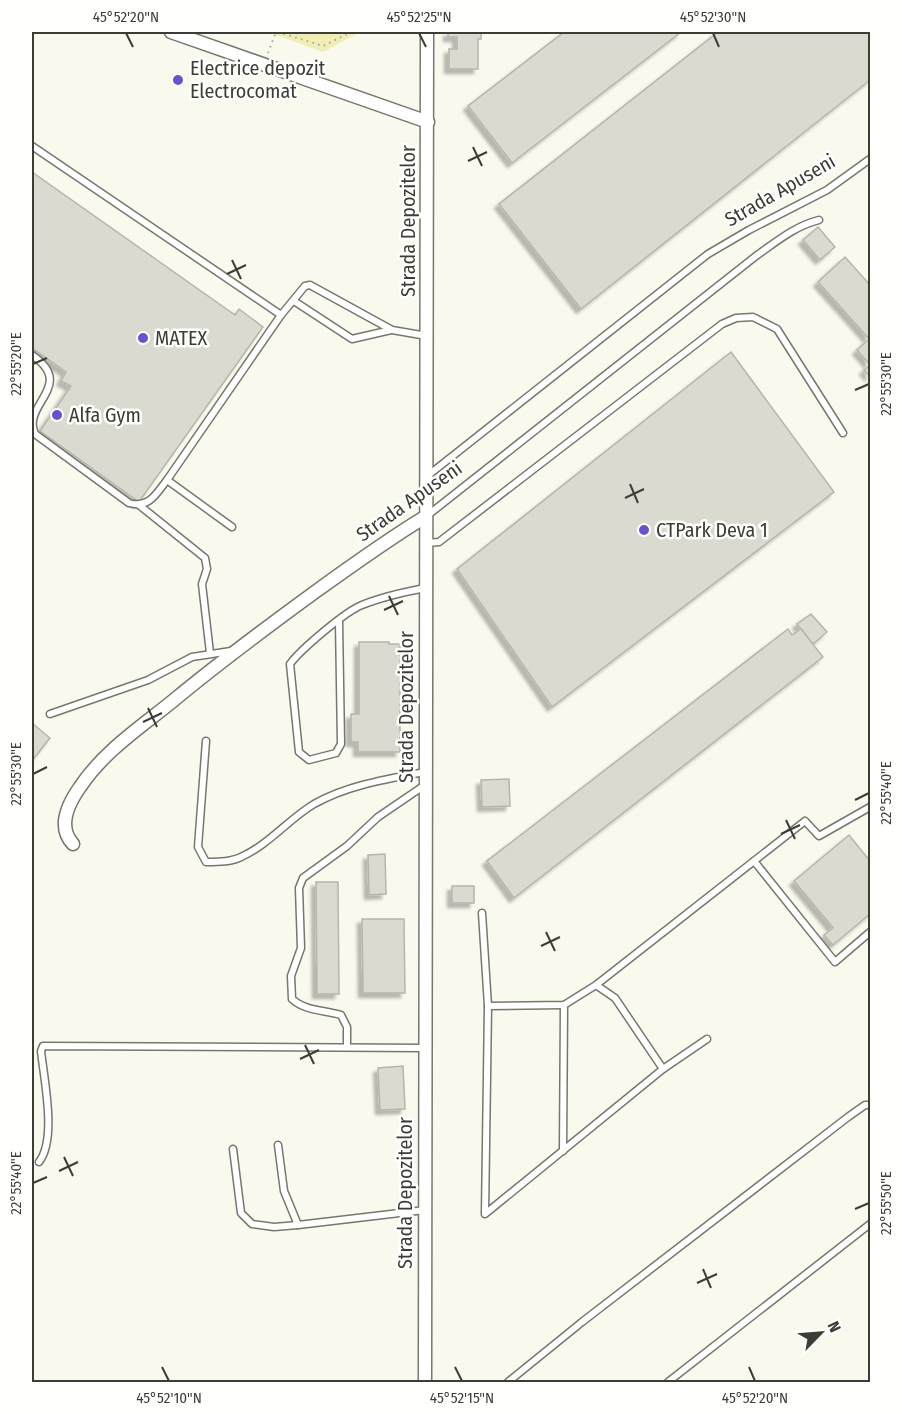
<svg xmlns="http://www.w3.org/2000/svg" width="902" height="1414" font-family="'Fira Sans Condensed',sans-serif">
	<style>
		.green { fill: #f0eeb4 }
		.building { fill: #dbdad0; stroke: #b6b5ab; stroke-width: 1.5; filter: url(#shadow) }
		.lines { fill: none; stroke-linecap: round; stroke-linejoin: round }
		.lane-casing { stroke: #77776e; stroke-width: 9 }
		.street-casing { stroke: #77776e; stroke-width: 15 }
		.path { stroke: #a4a49c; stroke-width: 2; stroke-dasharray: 1.5 4.5; stroke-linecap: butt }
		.lane { stroke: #fff; stroke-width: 6 }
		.street { stroke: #fff; stroke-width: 12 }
		.ticks { fill: none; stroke: #3d3d38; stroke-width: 2 }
		.poi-dot { fill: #6754cd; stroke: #fffffe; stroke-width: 2 }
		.labels { text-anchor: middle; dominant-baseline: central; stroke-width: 5; stroke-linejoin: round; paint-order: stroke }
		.poi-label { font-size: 20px; fill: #3d3d38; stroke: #fffffe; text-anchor: start }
		.street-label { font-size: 20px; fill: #3d3d38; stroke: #fffffe }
		.neatline { fill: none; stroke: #3d3d38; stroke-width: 2 }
		.ticks-label { font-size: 15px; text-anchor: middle; fill: #3d3d38 }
	</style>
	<defs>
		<filter id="shadow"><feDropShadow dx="-4.5" dy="4.5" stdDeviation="1.5" flood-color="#0004"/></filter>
	</defs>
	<rect width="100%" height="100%" fill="#f9f9ee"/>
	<path class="green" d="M268 32H360L323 52Z"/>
	<g class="building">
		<path d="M448 32H481V39H478V69H449V49H457V37H448Z"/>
		<path d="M564 32H681L512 163 468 106Z"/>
		<path d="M718 32H870V80L581 309 499 204Z"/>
		<path d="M32 172 235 315 239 309 263 327 139 502 40 431 71 386 61 381 66 372 32 348Z"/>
		<path d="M818 227 835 247 820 260 803 240Z"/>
		<path d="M845 257 870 285V377L864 370 870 365 857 350 869 339 818 282Z"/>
		<path d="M731 352 834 492 552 707 457 569Z"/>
		<path d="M811 614 827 632 813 644 797 624Z"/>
		<path d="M788 629 792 635 801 629 823 657 514 898 487 861Z"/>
		<path d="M359 642H389V644H400V752H358V742H351V714H359Z"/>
		<path d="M32 723 50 738 32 761Z"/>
		<path d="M509 779 510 806 482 807 481 780Z"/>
		<path d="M849 835 870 861V914L833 945 824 935 833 928 794 881Z"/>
		<path d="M385 854 386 894 369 895 368 855Z"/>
		<path d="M316 882H338L339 994H317Z"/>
		<rect x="452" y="886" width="22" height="17"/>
		<path d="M362 919H404L405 993H363Z"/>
		<path d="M403 1066 405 1109 380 1110 378 1068Z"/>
	</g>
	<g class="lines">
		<g class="lane-casing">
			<g id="lane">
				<path d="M32 146 281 315"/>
				<path d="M294 301 352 339 391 330"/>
				<path d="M32 355C77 386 21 404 35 434L129 503C149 509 156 494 167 480L281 315 305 286 310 285 392 330 427 336"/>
				<path d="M426 477 708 254 749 230 827 190 870 159"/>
				<path d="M167 480 232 527"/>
				<path d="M139 505 205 558 207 569 202 584 210 653"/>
				<path d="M428 515 756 256C777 241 795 226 819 220"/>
				<path d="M426 543 439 542 722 324 736 318 753 317 777 329 843 433"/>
				<path d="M339 621 341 744 336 753 309 760 299 752 290 664C300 650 346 611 362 605 382 597 404 592 425 588"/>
				<path d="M50 714 148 680 192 657 231 651"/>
				<path d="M206 741 198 847 206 862C219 862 232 862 243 856 269 844 289 819 314 804 348 785 387 779 425 772"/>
				<path d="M754 861 835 962 870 932"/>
				<path d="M482 913 488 1006 564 1005 596 985 805 821 819 836 870 807"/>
				<path d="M488 1006 485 1214 663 1069 615 998 596 985"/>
				<path d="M347 1047V1027L341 1015C324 1010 305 1011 292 999L291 976 301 948 299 888 303 878 347 846 378 817 425 785"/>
				<path d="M663 1069 707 1039"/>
				<path d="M278 1145 284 1191 298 1225 425 1210"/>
				<path d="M233 1149 241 1213 252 1224 274 1227 298 1225"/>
				<path d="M563 1151 564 1005"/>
				<path d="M39 1162C57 1139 44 1080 41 1051L43 1046 425 1048"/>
				<path d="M508 1382 582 1322 848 1117 865 1105H870"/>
				<path d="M668 1382 870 1224"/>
			</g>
		</g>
		<g class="street-casing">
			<g id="street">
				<path d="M171 32 428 122"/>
				<path d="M73 844C57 827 68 804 80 787 104 751 141 727 174 700 220 662 267 627 315 592 351 566 387 540 425 517"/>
				<path d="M425 1382 427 32"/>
			</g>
		</g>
		<g class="path">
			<path d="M278 32 323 46 351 32"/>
			<path d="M268 53 276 32"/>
		</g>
		<use href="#lane" class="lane"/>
		<use href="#street" class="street"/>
	</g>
	<path class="ticks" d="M126 33 133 47M419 33 426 47M713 33 719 47M473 147 482 166M468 161 487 152M232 260 241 279M227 274 246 265M33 364 47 358M855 390 869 384M630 484 638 503M625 498 644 489M389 596 398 615M384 610 403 601M148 708 157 727M143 722 162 713M33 774 47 767M855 800 869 793M786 820 795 839M781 834 800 825M546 932 555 951M541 946 560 937M305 1045 314 1064M300 1059 319 1050M64 1157 73 1176M59 1171 78 1162M33 1183 47 1177M855 1209 869 1203M703 1269 711 1288M697 1283 717 1274M162 1367 169 1381M455 1367 462 1381M749 1367 755 1381"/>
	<g class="poi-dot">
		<circle cx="178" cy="80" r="6"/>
		<circle cx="143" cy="338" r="6"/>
		<circle cx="57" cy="415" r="6"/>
		<circle cx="644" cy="530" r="6"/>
	</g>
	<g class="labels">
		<g class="poi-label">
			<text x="190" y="68">Electrice depozit<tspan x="190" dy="23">Electrocomat</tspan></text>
			<text x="155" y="338">MATEX</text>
			<text x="69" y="415">Alfa Gym</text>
			<text x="656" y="530">CTPark Deva 1</text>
		</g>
		<g class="street-label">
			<text transform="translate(780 190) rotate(-30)">Strada Apuseni</text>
			<text transform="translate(408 221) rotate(-90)">Strada Depozitelor</text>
			<text transform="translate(409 501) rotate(-35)">Strada Apuseni</text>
			<text transform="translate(406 707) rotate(-90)">Strada Depozitelor</text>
			<text transform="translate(405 1193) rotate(-90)">Strada Depozitelor</text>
		</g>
	</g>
	<rect width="902" height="1414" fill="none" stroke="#fffffe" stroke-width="66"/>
	<g transform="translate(821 1333) rotate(65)" stroke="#fffffe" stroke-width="4.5" paint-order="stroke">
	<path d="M0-4.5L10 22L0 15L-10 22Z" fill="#3d3d38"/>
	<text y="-9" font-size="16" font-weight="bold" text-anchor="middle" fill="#3d3d38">N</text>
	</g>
	<rect x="33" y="33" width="836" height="1348" class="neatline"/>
	<g class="ticks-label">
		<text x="126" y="22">45°52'20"N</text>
		<text x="419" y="22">45°52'25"N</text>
		<text x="713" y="22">45°52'30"N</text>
		<text transform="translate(16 364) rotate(-90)" y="5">22°55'20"E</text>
		<text transform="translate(886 384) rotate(-90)" y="5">22°55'30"E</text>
		<text transform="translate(16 774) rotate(-90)" y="5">22°55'30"E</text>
		<text transform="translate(886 793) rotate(-90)" y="5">22°55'40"E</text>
		<text transform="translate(16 1183) rotate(-90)" y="5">22°55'40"E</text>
		<text transform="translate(886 1203) rotate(-90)" y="5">22°55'50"E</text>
		<text x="169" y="1403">45°52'10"N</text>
		<text x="462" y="1403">45°52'15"N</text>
		<text x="755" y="1403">45°52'20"N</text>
	</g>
</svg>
